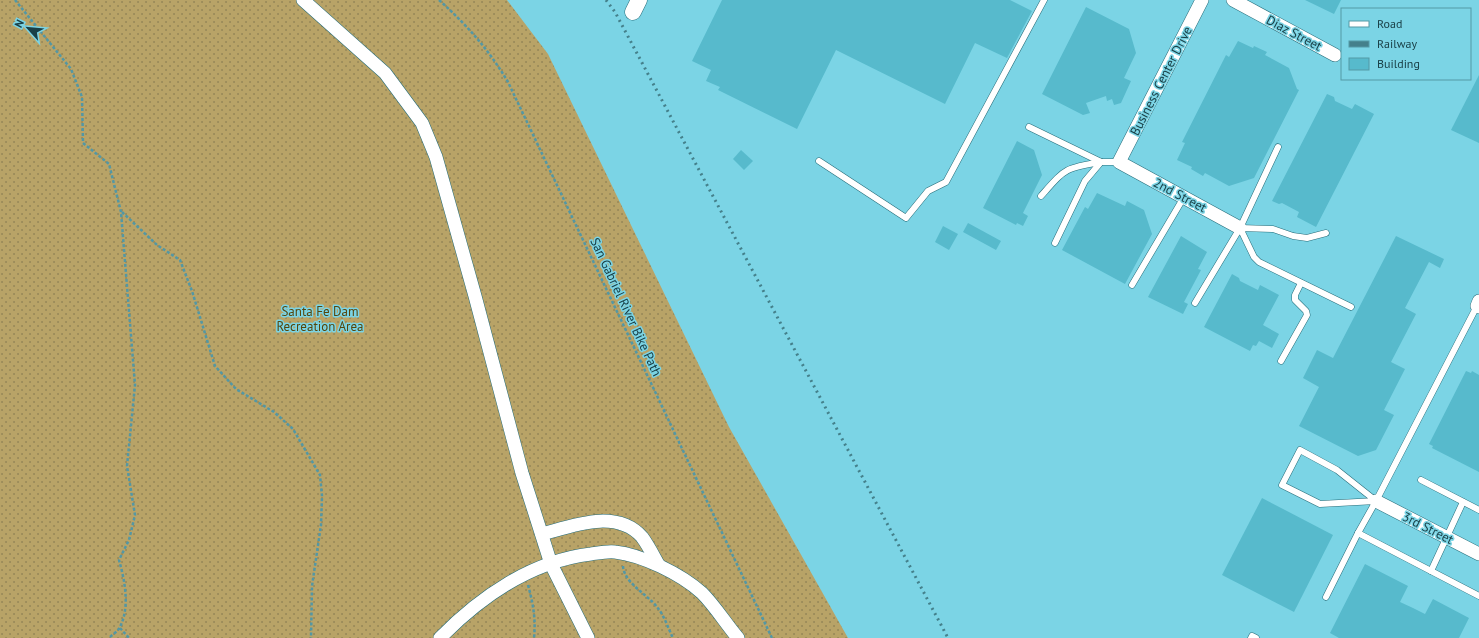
<svg xmlns="http://www.w3.org/2000/svg" width="1479" height="638" font-family="'PT Sans',sans-serif">
	<style>
		.grass { fill: url(#grass-dots) }
		.building { fill: #57bacc }
		.lines { fill: none; stroke-linecap: round; stroke-linejoin: round }
		.service-casing { stroke: #276d7a; stroke-width: 7 }
		.minor-casing { stroke: #276d7a; stroke-width: 14 }
		.tertiary-casing { stroke: #276d7a; stroke-width: 17 }
		.path { stroke: #5397a4; stroke-width: 2.5; stroke-dasharray: 3 2; stroke-linecap: butt }
		.service { stroke: #fff; stroke-width: 6 }
		.minor { stroke: #fff; stroke-width: 13 }
		.tertiary { stroke: #fff; stroke-width: 16 }
		.rail { stroke: #44808b; stroke-width: 3; stroke-dasharray: 2 4; stroke-linecap: butt }
		.labels { text-anchor: middle; dominant-baseline: central; stroke-width: 3; stroke-linejoin: round; paint-order: stroke }
		.street-label { font-size: 13px; fill: #1a4047; stroke: #7bd4e5 }
		.park-label { font-size: 13px; fill: #56450b; stroke: #7bd4e5 }
	</style>
	<defs>
		<pattern id="grass-dots" width="8" height="8" patternUnits="userSpaceOnUse"><rect width="8" height="8" fill="#b8a367"/><path d="M2 2h.1M6 6h.1" fill="none" stroke="#958657" stroke-width="1.8" stroke-linecap="round"/></pattern>
	</defs>
	<rect width="100%" height="100%" fill="#7bd4e5"/>
	<path class="grass" d="M0 0H507L548 54 729 427 848 638H0Z"/>
	<g class="building">
		<path d="M722 0H1010L1032 11 1007 58 975 43 945 104 836 50 797 129 718 90 720 87 706 81 711 70 692 61Z"/>
		<path d="M1305 0H1341L1334 14Z"/>
		<path d="M1086 7 1129 29 1136 53 1124 78 1131 81 1121 103 1114 105 1112 99 1107 101 1106 96 1086 103 1090 113 1083 115 1042 94Z"/>
		<path d="M1238 41 1253 48 1254 46 1267 52 1265 55 1289 68 1297 89 1299 90 1254 178 1229 186 1205 173 1203 176 1191 169 1192 167 1177 160 1185 143 1182 142 1226 55 1229 57Z"/>
		<path d="M1479 75V143L1451 130Z"/>
		<path d="M1327 94 1334 97 1335 101 1352 109 1355 104 1374 114 1316 227 1297 217 1299 212 1282 203 1279 204 1272 201Z"/>
		<path d="M1017 141 1034 150 1042 175 1023 213 1028 216 1023 226 1017 223 1016 225 983 208Z"/>
		<path d="M741 150 753 161 744 170 733 159Z"/>
		<path d="M1097 193 1125 206 1127 201 1144 210 1152 234 1125 284 1062 250 1085 207 1088 209Z"/>
		<path d="M968 223 1001 241 996 250 963 232Z"/>
		<path d="M943 226 958 234 949 250 935 242Z"/>
		<path d="M1181 236 1207 252 1198 269 1201 270 1184 302 1188 304 1183 314 1148 297Z"/>
		<path d="M1396 236 1444 259 1440 268 1429 262 1405 308 1416 314 1391 362 1405 369 1384 410 1394 415 1376 450 1358 456 1299 426 1319 387 1303 378 1317 350 1333 358Z"/>
		<path d="M1232 274 1239 278 1240 281 1258 290 1260 285 1279 295 1263 325 1279 334 1272 348 1259 341 1256 346 1253 345 1250 351 1204 327Z"/>
		<path d="M1466 371 1471 373 1472 371 1479 375V472L1432 448 1433 446 1429 444Z"/>
		<path d="M1262 498 1333 535 1294 612 1222 575Z"/>
		<path d="M1365 564 1408 586 1400 602 1413 608 1425 614 1433 599 1469 618 1459 638H1339L1330 633Z"/>
	</g>
	<g class="lines">
		<g class="service-casing">
			<g id="service">
				<path d="M1029 127 1101 162H1119"/>
				<path d="M819 161 906 218 928 191 946 182 1044 0"/>
				<path d="M1041 196C1065 169 1064 168 1101 162"/>
				<path d="M1240 228 1254 257 1259 262 1351 307"/>
				<path d="M1240 228 1273 229 1293 236 1307 238 1326 233"/>
				<path d="M1055 243 1085 181 1101 162"/>
				<path d="M1132 285 1184 197"/>
				<path d="M1195 303 1240 228 1278 147"/>
				<path d="M1477 306 1376 501 1358 533 1479 596"/>
				<path d="M1281 361 1307 315 1306 311 1295 300V295L1301 283"/>
				<path d="M1300 450 1337 470 1376 501 1320 504 1282 485Z"/>
				<path d="M1421 480 1479 510"/>
				<path d="M1431 571 1463 502"/>
				<path d="M1326 597 1358 533"/>
				<path d="M1251 638 1252 636 1256 638"/>
			</g>
		</g>
		<g class="minor-casing">
			<g id="minor">
				<path d="M303 0 385 73 422 123 436 157 475 296 522 473 551 564 588 638"/>
				<path d="M1202 0 1119 162 1240 228"/>
				<path d="M1233 0 1335 55"/>
				<path d="M1479 301 1477 306 1479 307"/>
				<path d="M1376 501 1479 554"/>
				<path d="M542 534C572 526 616 508 642 537 648 545 653 555 658 564"/>
				<path d="M440 638C480 597 532 561 591 554 598 553 608 551 615 552 642 555 681 574 702 593 715 606 726 624 738 638"/>
			</g>
		</g>
		<g class="tertiary-casing">
			<path id="tertiary" d="M633 12 639 0"/>
		</g>
		<g class="path">
			<path d="M15 0 71 69 82 97 83 143 109 164 121 212 135 385 127 466 135 515 129 540 119 560C125 581 130 607 120 627 118 631 112 635 109 638"/>
			<path d="M439 0C467 25 489 50 508 82L772 638"/>
			<path d="M122 212 157 245 180 260 192 291 215 366 236 389 274 412 293 429 320 475 322 496 321 525 312 586 311 638"/>
			<path d="M623 566C624 583 647 594 657 607 664 615 668 628 673 638"/>
			<path d="M528 585C533 603 536 619 534 638"/>
			<path d="M120 628 129 638"/>
		</g>
		<use href="#service" class="service"/>
		<use href="#minor" class="minor"/>
		<use href="#tertiary" class="tertiary"/>
		<path class="rail" d="M606 0 615 12 948 638"/>
	</g>
	<g class="labels">
		<g class="street-label">
			<text transform="translate(1294 33) rotate(28)">Diaz Street</text>
			<text transform="translate(1161 81) rotate(-63)">Business Center Drive</text>
			<text transform="translate(1180 195) rotate(28)">2nd Street</text>
			<text transform="translate(626 307) rotate(65)">San Gabriel River Bike Path</text>
			<text transform="translate(1428 528) rotate(27)">3rd Street</text>
		</g>
		<g class="park-label">
			<text x="320" y="311">Santa Fe Dam<tspan x="320" dy="15">Recreation Area</tspan></text>
		</g>
	</g>
	<rect x="1341" y="8" width="130" height="72" fill="#7bd4e5" stroke="#5499a6"/>
	<rect x="1349" y="21" width="20" height="6" fill="#ffffff" stroke="#5499a6"/>
	<text x="1377" y="28" font-size="12" fill="#1a4047">Road</text>
	<rect x="1349" y="41" width="20" height="6" fill="#44808b" stroke="#5499a6"/>
	<text x="1377" y="48" font-size="12" fill="#1a4047">Railway</text>
	<rect x="1349" y="58" width="20" height="12" fill="#57bacc" stroke="#5499a6"/>
	<text x="1377" y="68" font-size="12" fill="#1a4047">Building</text>
	<g transform="translate(28 28) rotate(297)" stroke="#7bd4e5" stroke-width="3" paint-order="stroke">
	<path d="M0-3L7 15L0 10L-7 15Z" fill="#1a4047"/>
	<text y="-6" font-size="11" font-weight="bold" text-anchor="middle" fill="#1a4047">N</text>
	</g>
</svg>
